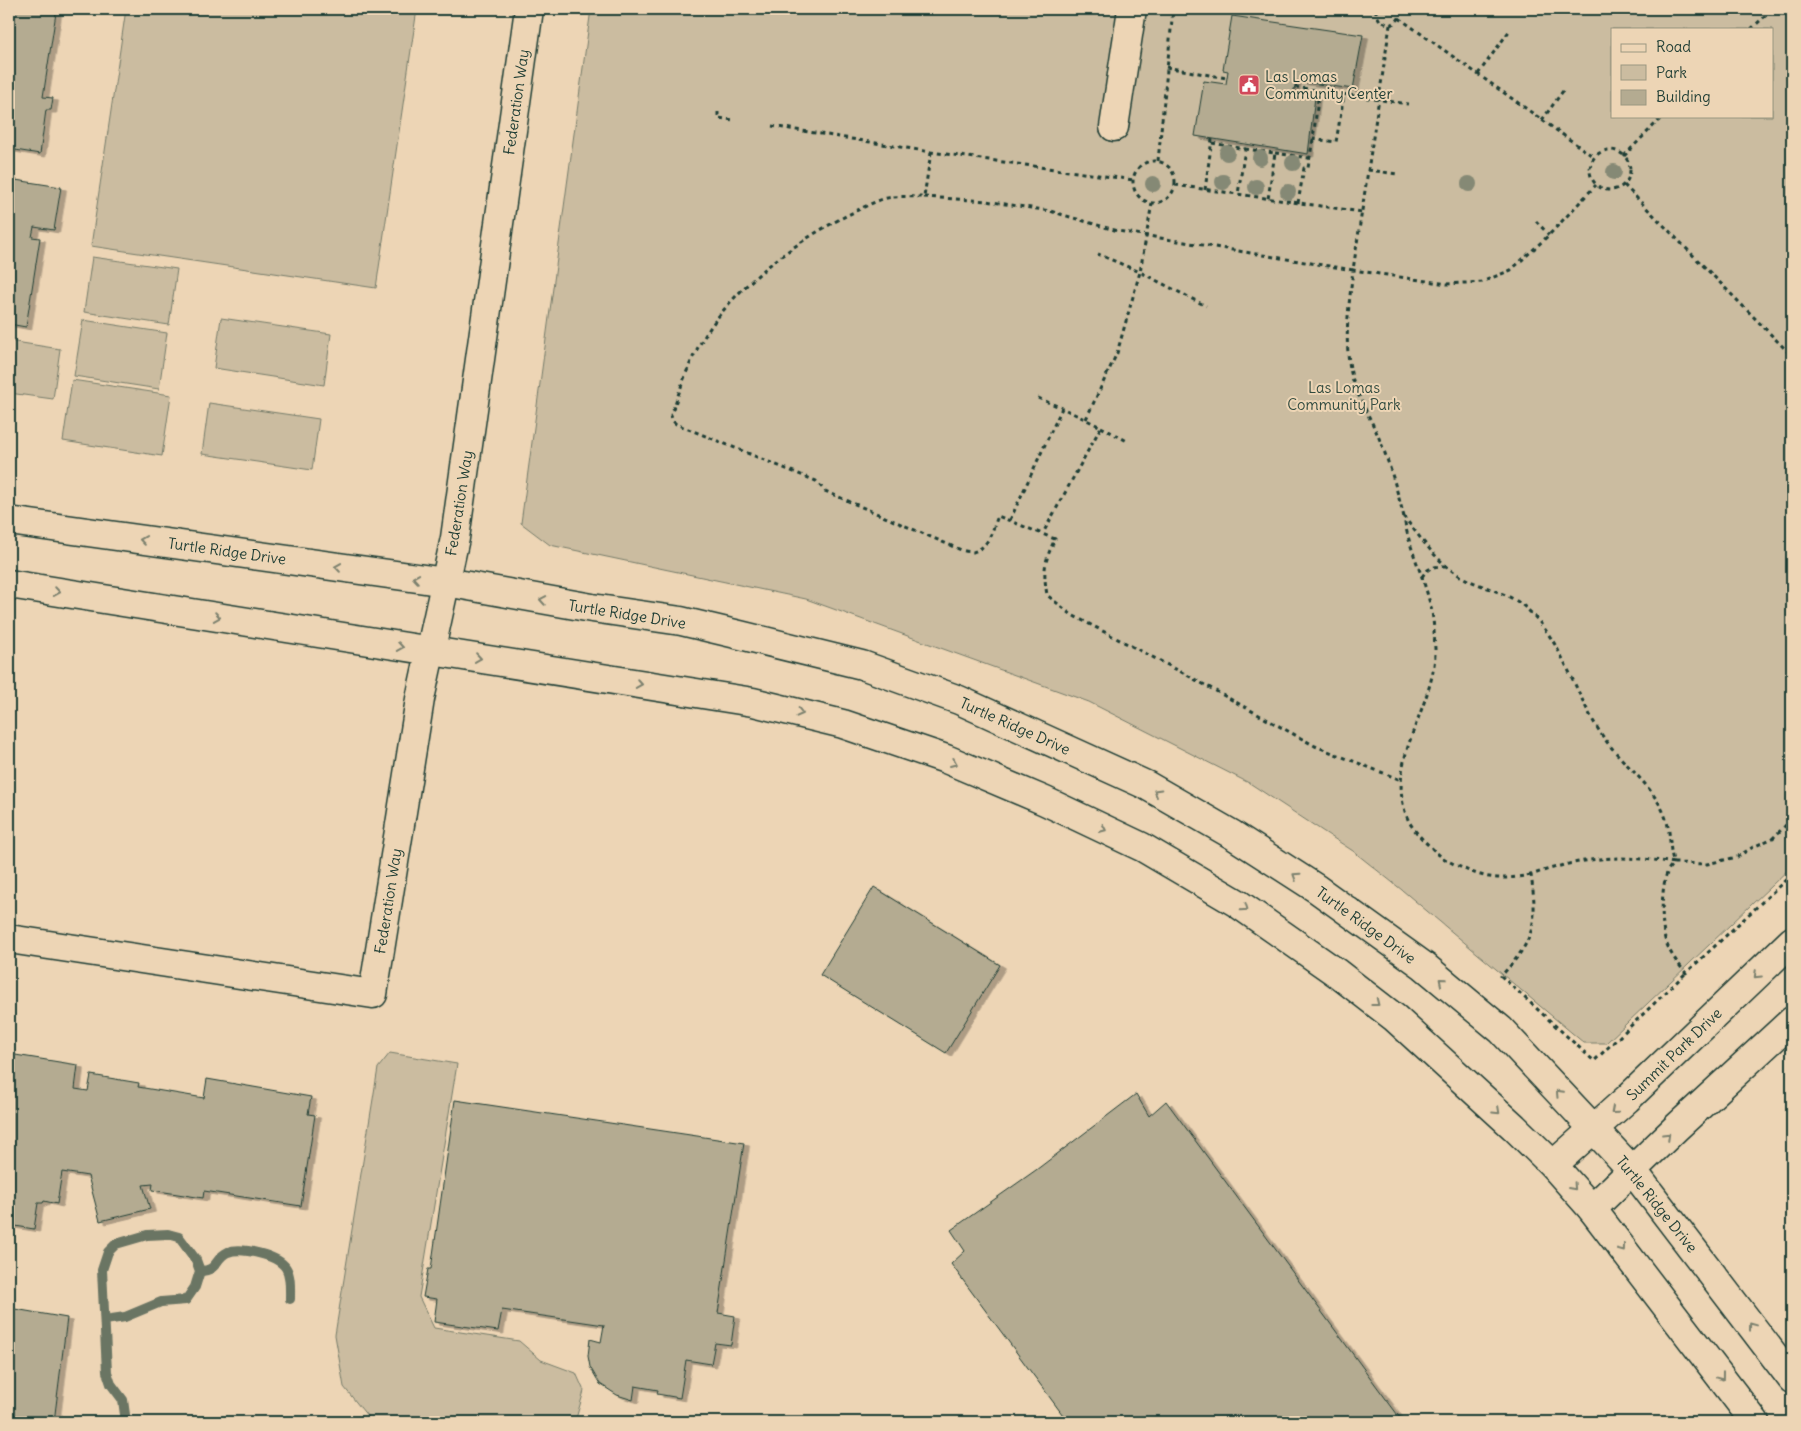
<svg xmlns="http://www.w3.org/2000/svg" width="1801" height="1431" font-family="Delius,sans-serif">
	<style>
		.green { fill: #cbbca0; stroke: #757c6a; fill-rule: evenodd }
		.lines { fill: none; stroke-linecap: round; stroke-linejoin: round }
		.stream { stroke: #6b7564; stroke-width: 10 }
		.building { fill: #b4ab91; stroke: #1f3d34; filter: url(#shadow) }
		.minor-casing { stroke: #1f3d34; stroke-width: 31 }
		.path { stroke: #1f3d34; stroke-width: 3; stroke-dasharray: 4 4; stroke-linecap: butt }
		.minor { stroke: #edd5b5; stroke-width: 28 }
		.tree { fill: #858974 }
		.oneway { stroke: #7c816e }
		.labels { text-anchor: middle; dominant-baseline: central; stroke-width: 4; stroke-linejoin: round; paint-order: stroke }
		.poi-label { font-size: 15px; fill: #1f3d34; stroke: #edd5b5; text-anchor: start }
		.street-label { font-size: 15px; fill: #1f3d34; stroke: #edd5b5 }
		.park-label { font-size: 15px; fill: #304a3f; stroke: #edd5b5 }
	</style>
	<defs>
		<filter id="shadow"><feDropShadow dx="5.5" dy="3" stdDeviation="0" flood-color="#0004"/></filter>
	</defs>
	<rect width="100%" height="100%" fill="#edd5b5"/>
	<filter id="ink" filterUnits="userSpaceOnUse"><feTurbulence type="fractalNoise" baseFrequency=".02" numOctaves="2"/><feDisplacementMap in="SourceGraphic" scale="10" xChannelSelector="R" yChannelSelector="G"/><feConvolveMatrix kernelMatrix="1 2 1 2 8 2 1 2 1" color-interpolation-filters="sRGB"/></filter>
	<g filter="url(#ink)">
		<g class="green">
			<path d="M126 9H417L376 288 91 246Z"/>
			<path d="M591 9H1792V866L1606 1043H1584L1402 890 1353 851 1251 784 1089 702 806 599 550 545 521 523ZM1612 29H1772V116H1612Z"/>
			<path d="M92 257 177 269 169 325 84 312Z"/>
			<path d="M221 318 331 334 324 385 214 368Z"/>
			<path d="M83 320 167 333 159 389 74 376Z"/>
			<path d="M9 341 60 349 53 399 9 393Z"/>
			<path d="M72 380 171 395 162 456 63 441Z"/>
			<path d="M209 403 319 419 312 470 202 454Z"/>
			<path d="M390 1053 457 1064 419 1297 434 1328 519 1341 541 1360 576 1373 584 1391 575 1422H372L344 1387 335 1335 378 1068Z"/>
		</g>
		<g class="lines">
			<g class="stream">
				<path d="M200 1271C219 1271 214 1258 228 1252 241 1247 278 1255 286 1268 291 1276 290 1289 290 1299"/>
				<path d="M105 1320 125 1317 161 1302 186 1300 195 1287 200 1271 196 1260 179 1237 168 1234 147 1235 116 1244 108 1252 102 1270 107 1372 111 1384 123 1400 126 1422"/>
			</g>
		</g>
		<g class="building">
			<path d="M9 9H53V12L56 13 43 97 53 98 51 110H46L40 154 9 149Z"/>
			<path d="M1232 16 1363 35 1353 89 1296 81 1293 94 1315 97 1308 154 1195 136 1204 81 1226 84 1228 71 1223 70Z"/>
			<path d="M9 179 61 187 54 230 34 227 32 237 40 238 26 327 9 324Z"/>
			<path d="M874 887 1000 965 946 1053 820 975Z"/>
			<path d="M9 1054 78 1065 75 1089 88 1091 91 1075 139 1083 138 1087 204 1098 207 1079 311 1097 308 1114 315 1115 301 1206 204 1191 203 1198 152 1190 153 1184 143 1185 150 1209 100 1221 88 1176 62 1172 57 1204 44 1201 43 1203H38L34 1229 9 1225Z"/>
			<path d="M1136 1094 1149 1116 1166 1101 1403 1422H1068L951 1264 965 1251 951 1230 1036 1170Z"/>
			<path d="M455 1100 744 1143 718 1313 735 1316 731 1345 715 1343 711 1364 686 1360 680 1398 657 1394 658 1390 635 1386 633 1400 617 1395 600 1384 590 1367 588 1356 590 1339 601 1342 604 1325 502 1310 498 1331 434 1322 437 1299 423 1297 428 1269H431Z"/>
			<path d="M9 1308 67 1318 54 1422H9Z"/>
		</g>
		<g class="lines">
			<g class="minor-casing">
				<g id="minor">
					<path d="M1114 127 1132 9"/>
					<path d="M9 521 446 582 592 608 681 621 740 635 862 665 959 700 1146 785 1233 835 1317 889 1424 966 1501 1030 1633 1171 1792 1379"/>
					<path d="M9 584 753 702 843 724 946 759 1045 801 1142 847 1237 903 1337 973 1395 1018 1514 1127 1553 1165 1592 1209 1755 1422"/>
					<path d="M9 939 373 994 420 699 455 538 529 9"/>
					<path d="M1553 1165 1627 1099 1792 941"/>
					<path d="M1592 1209 1677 1127 1792 1021"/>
				</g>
			</g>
			<g class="path">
				<path d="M1376 9V13L1380 21 1390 25C1398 22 1401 17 1401 9"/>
				<path d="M1399 18 1594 157"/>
				<path d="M1751 29 1773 9"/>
				<path d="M1166 67 1226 78"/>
				<path d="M1478 74 1510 30"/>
				<path d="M1295 87 1408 104"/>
				<path d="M1319 91 1313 139 1336 142 1344 95"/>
				<path d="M718 112V118L735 120"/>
				<path d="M1656 116 1660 120"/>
				<path d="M1542 120 1565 88"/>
				<path d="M772 126 931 152 1134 180"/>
				<path d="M1212 143 1245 149 1238 194"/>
				<path d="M1245 149 1275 153 1268 199"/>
				<circle cx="1610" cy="170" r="20"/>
				<path d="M931 152 924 197C914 197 903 196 893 197 881 198 866 206 854 212 796 240 732 287 700 344 687 366 680 391 671 415L672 420 676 424 816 481 825 491 961 550C964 551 970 552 973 552 989 548 993 528 998 516L1055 539C1044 562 1043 570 1047 595L1072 615 1185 674 1315 746 1401 780"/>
				<path d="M1275 153 1309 158"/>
				<path d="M1624 156 1663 116"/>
				<path d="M1158 161 1173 9"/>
				<circle cx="1154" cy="182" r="21"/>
				<path d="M1368 170 1398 174"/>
				<path d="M1175 185 1362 212"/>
				<path d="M1624 185 1792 356"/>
				<path d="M1205 190 1212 139"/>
				<path d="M924 197 986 201 1050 211 1118 231 1353 270 1390 25"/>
				<path d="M1152 203 1140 272 1206 306"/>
				<path d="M1298 203 1304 168H1308L1313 139"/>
				<path d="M1536 221 1549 235"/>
				<path d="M1038 398 1062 408"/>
				<path d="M1086 419 1117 353 1140 272 1098 254"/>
				<path d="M1101 427 1129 442"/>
				<path d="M1404 517C1396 487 1388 457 1375 429 1367 412 1357 395 1352 377 1343 342 1349 305 1353 270L1447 284 1482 282 1511 270 1549 235 1596 185"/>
				<path d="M1010 520 1062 408 1101 427 1043 533"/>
				<path d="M1422 577C1428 566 1437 566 1448 566"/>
				<path d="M1792 819 1773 838 1753 847 1737 857 1707 864 1674 863C1671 866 1668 869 1667 873 1661 889 1661 923 1665 939 1669 952 1677 963 1686 973L1792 874"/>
				<path d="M1674 863C1621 854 1582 857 1531 875 1538 923 1535 940 1501 976L1594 1061 1686 973"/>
				<path d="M1531 875C1500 880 1487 880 1458 866 1450 862 1443 859 1436 852 1426 843 1412 830 1407 817 1384 758 1436 707 1435 649 1434 633 1434 615 1429 600 1422 572 1408 546 1404 517 1421 538 1437 563 1462 577 1482 588 1508 592 1526 608 1568 646 1576 705 1611 747 1630 770 1658 791 1667 822 1671 836 1669 850 1674 863"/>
			</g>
			<use href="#minor" class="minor"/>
		</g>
		<g class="tree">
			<circle cx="1227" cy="153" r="8"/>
			<circle cx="1260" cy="158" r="8"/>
			<circle cx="1293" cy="163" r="8"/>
			<circle cx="1614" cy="172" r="8"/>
			<circle cx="1223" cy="182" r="8"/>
			<circle cx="1153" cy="184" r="8"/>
			<circle cx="1469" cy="184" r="8"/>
			<circle cx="1256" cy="187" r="8"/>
			<circle cx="1288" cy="192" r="8"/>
		</g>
		<defs><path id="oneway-chevron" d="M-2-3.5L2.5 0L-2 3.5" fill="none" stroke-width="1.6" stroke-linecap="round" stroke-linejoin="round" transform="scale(1.25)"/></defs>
		<g class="oneway">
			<use href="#oneway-chevron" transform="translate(143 540) rotate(-172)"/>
			<use href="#oneway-chevron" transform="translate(338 567) rotate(-172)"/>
			<use href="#oneway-chevron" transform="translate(416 578) rotate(-171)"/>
			<use href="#oneway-chevron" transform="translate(57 592) rotate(9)"/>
			<use href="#oneway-chevron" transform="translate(543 600) rotate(-170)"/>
			<use href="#oneway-chevron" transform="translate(217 617) rotate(9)"/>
			<use href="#oneway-chevron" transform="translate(400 647) rotate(9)"/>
			<use href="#oneway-chevron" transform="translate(478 658) rotate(8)"/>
			<use href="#oneway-chevron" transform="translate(639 684) rotate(9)"/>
			<use href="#oneway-chevron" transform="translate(800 713) rotate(14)"/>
			<use href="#oneway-chevron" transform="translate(954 763) rotate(23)"/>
			<use href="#oneway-chevron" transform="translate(1157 792) rotate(-150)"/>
			<use href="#oneway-chevron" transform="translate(1103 829) rotate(25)"/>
			<use href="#oneway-chevron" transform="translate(1296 876) rotate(-147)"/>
			<use href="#oneway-chevron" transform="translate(1245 908) rotate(35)"/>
			<use href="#oneway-chevron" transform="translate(1757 975) rotate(136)"/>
			<use href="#oneway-chevron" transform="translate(1442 981) rotate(-140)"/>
			<use href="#oneway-chevron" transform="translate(1376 1003) rotate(38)"/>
			<use href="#oneway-chevron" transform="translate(1559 1093) rotate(-133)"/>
			<use href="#oneway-chevron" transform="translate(1497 1111) rotate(43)"/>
			<use href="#oneway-chevron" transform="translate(1614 1111) rotate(139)"/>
			<use href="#oneway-chevron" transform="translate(1667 1136) rotate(-44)"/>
			<use href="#oneway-chevron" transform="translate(1573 1187) rotate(48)"/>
			<use href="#oneway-chevron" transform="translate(1622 1248) rotate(53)"/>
			<use href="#oneway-chevron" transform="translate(1752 1326) rotate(-127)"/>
			<use href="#oneway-chevron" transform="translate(1721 1377) rotate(53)"/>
		</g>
	</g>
	<defs>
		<g id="civic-square" transform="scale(1.125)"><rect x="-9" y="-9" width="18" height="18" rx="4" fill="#d1495b" stroke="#edd5b5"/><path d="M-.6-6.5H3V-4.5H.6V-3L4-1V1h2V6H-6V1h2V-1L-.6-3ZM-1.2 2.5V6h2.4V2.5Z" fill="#fff"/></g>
	</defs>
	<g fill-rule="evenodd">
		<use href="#civic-square" x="1249" y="85"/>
	</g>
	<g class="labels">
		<g class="poi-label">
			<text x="1265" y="76">Las Lomas<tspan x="1265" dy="17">Community Center</tspan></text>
		</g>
		<g class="street-label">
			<text transform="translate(516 102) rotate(-82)">Federation Way</text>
			<text transform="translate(459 503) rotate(-81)">Federation Way</text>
			<text transform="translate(227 551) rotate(8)">Turtle Ridge Drive</text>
			<text transform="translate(627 614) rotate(9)">Turtle Ridge Drive</text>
			<text transform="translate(1015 726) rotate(24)">Turtle Ridge Drive</text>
			<text transform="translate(388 901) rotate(-81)">Federation Way</text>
			<text transform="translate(1366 925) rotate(36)">Turtle Ridge Drive</text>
			<text transform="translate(1674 1054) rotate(-44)">Summit Park Drive</text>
			<text transform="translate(1657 1204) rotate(51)">Turtle Ridge Drive</text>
		</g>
		<g class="park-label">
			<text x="1344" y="387">Las Lomas<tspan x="1344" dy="17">Community Park</tspan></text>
		</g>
	</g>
	<rect width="1801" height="1431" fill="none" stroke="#edd5b5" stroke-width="30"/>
	<rect x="15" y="15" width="1771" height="1401" fill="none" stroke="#1f3d34" stroke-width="2" filter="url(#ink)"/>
	<rect x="1611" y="28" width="162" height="90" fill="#edd5b5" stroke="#9b9881"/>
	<rect x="1621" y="44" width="25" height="8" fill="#edd5b5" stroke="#9b9881"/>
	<text x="1656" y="52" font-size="15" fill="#1f3d34">Road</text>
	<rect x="1621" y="65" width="25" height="15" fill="#cbbca0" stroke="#9b9881"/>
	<text x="1656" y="78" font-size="15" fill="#1f3d34">Park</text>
	<rect x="1621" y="90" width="25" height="15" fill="#b4ab91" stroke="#9b9881"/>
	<text x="1656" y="102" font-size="15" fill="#1f3d34">Building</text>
</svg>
